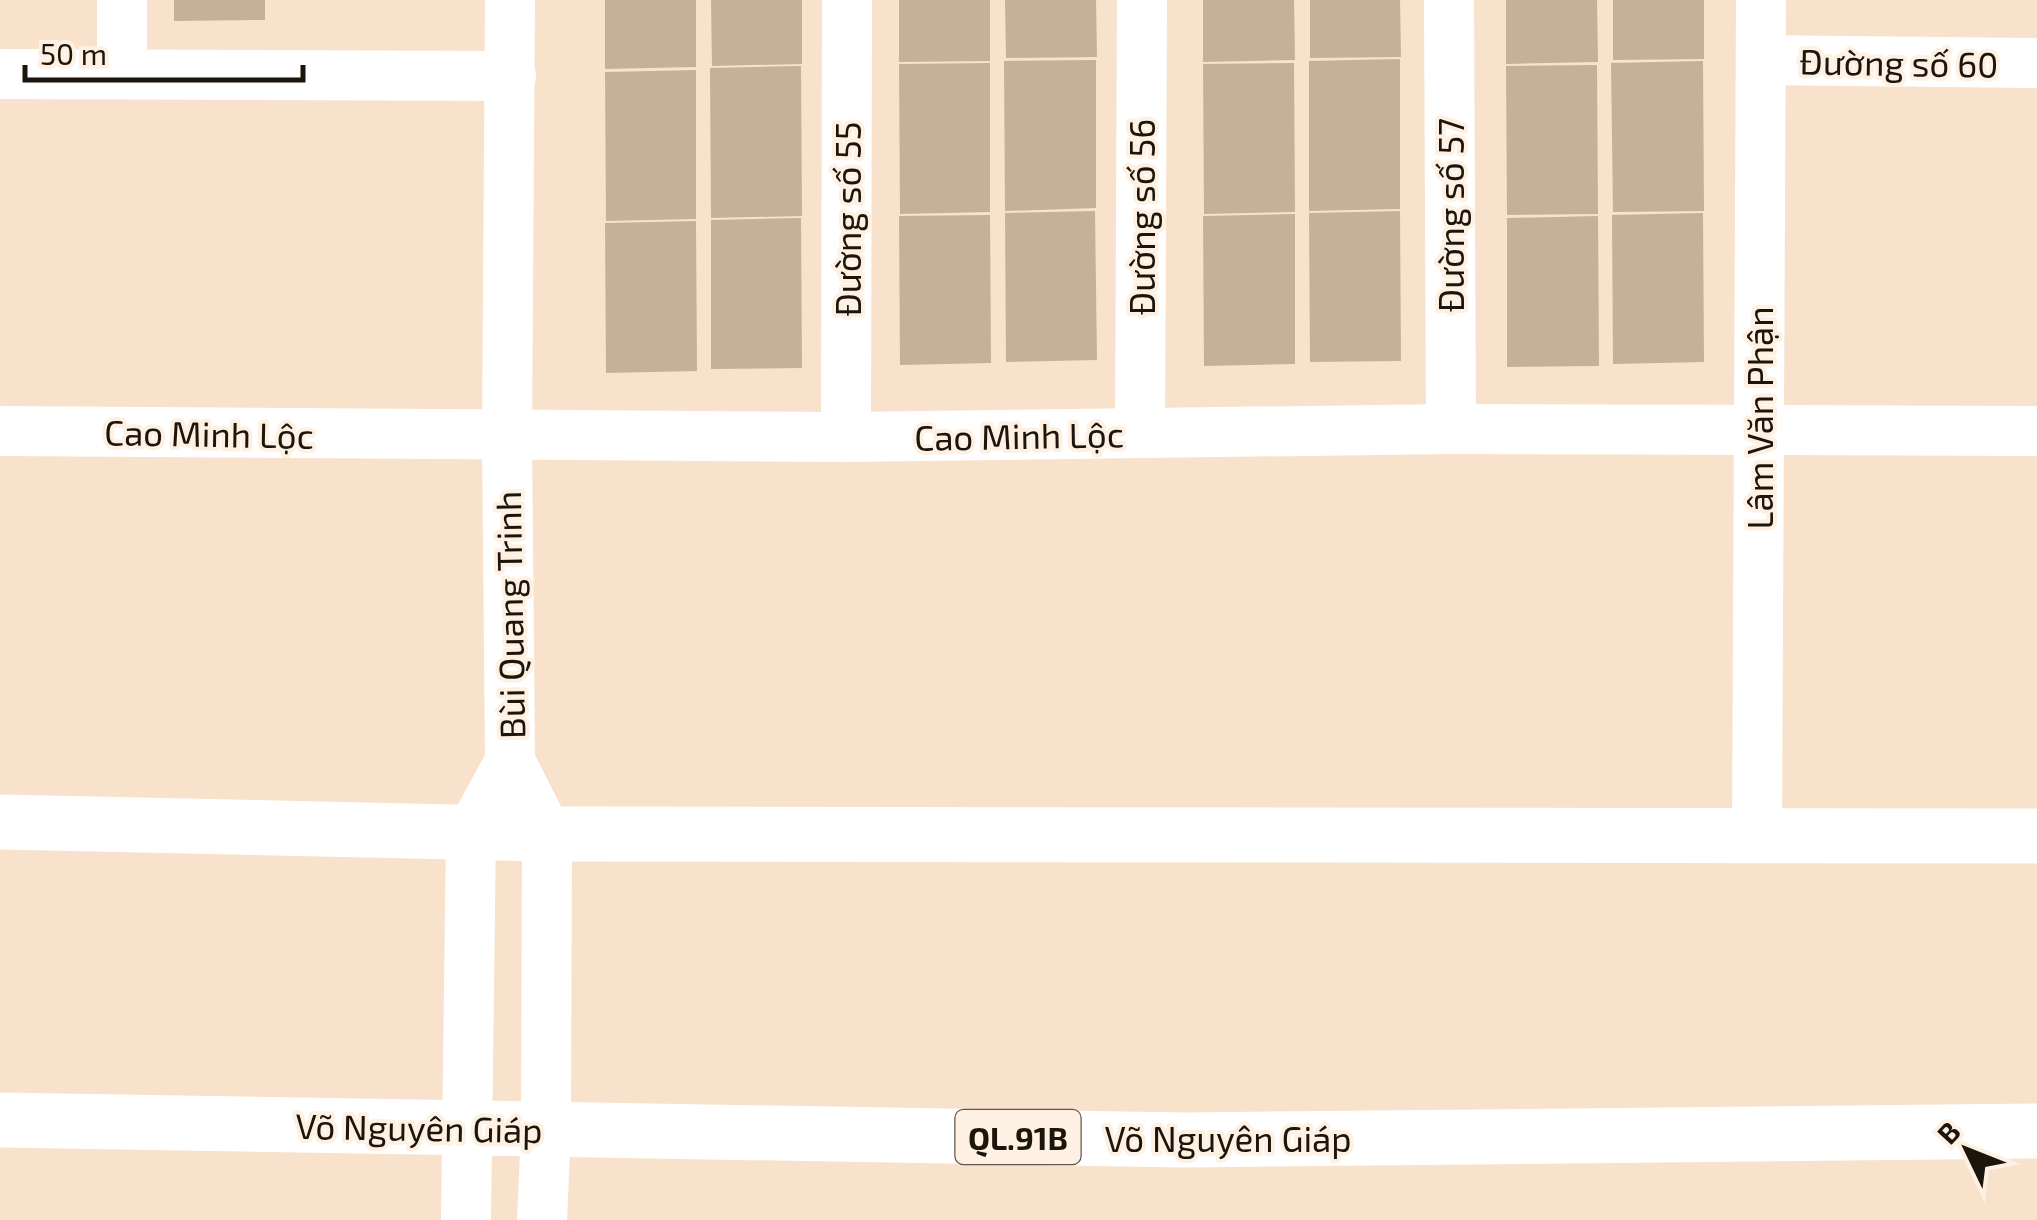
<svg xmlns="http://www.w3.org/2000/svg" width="2037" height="1220" font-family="'Exo 2',sans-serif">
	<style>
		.building { fill: #c5b09a }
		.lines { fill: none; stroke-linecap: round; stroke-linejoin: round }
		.minor { stroke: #fff; stroke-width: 50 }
		.highway { stroke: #fff; stroke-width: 55 }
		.labels { text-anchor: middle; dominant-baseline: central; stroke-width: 8; stroke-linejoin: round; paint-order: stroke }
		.shield { fill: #fef1e3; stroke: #60574c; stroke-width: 2.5 }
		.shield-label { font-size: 32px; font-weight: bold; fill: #1c150c }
		.street-label { font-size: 35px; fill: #1c150c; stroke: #fef1e3 }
	</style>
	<rect width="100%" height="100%" fill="#f8e2cb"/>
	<g class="building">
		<path d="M174 0H265V20L174 21Z"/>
		<path d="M605 0H696V67L605 69Z"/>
		<path d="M711 0H802V64L712 66Z"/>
		<path d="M899 0H990V61L899 62Z"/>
		<path d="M1005 0H1096L1097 57 1006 58Z"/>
		<path d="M1203 0H1294L1295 60 1203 62Z"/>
		<path d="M1310 0H1400L1401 57 1310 58Z"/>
		<path d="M1506 0H1597L1598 62 1506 64Z"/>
		<path d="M1613 0H1704V59L1613 60Z"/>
		<path d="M1400 59V209L1309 211V61Z"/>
		<path d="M1096 60V208L1005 211 1004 61Z"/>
		<path d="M1703 61 1704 211 1613 212 1611 63Z"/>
		<path d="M990 63V212L900 214 899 64Z"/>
		<path d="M1294 63 1295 212 1204 214 1203 64Z"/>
		<path d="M1597 65 1598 214 1507 215 1506 66Z"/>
		<path d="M801 66 802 216 711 218 710 68Z"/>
		<path d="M696 70V219L606 221 605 72Z"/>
		<path d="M1095 211 1097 360 1006 362 1005 213Z"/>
		<path d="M1400 211 1401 361 1310 362 1309 213Z"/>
		<path d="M1703 213 1704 362 1613 364 1612 215Z"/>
		<path d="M1295 214V364L1204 366 1203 216Z"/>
		<path d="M990 215 991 363 900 365 899 216Z"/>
		<path d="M1598 216 1599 366 1507 367V218Z"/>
		<path d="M801 218 802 368 711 369V220Z"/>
		<path d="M696 221 697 371 606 373 605 223Z"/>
	</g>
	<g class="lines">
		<g class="minor">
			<path d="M122 0V74"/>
			<path d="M1449 0 1451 429"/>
			<path d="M1761 60 2037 63"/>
			<path d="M0 74 511 76"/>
			<path d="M0 431 846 437 1451 429 2037 431"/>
			<path d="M1140 433 1142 0"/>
			<path d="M846 437 847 0"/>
			<path d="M510 761 547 834 546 1130 542 1220"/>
			<path d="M1757 836 1761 0"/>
			<path d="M466 1220 471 833 510 761 507 436 510 0"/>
		</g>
		<g class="highway">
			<path d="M0 822 547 834 2037 836"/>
			<path d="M0 1120 1185 1140 2037 1131"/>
		</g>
	</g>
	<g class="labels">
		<rect class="shield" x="955.5" y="1110" width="125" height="54" rx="8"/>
		<g class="shield-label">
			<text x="1018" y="1137">QL.91B</text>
		</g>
		<g class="street-label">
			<text transform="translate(1899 62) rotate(1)">Đường số 60</text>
			<text transform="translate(1450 215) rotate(-90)">Đường số 57</text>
			<text transform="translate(1141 217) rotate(-90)">Đường số 56</text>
			<text transform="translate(847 219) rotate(-90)">Đường số 55</text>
			<text transform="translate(1759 418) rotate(-90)">Lâm Văn Phận</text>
			<text transform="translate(209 433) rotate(1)">Cao Minh Lộc</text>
			<text transform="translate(1019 435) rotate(-1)">Cao Minh Lộc</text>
			<text transform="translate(509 615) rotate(-91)">Bùi Quang Trinh</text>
			<text transform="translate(419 1127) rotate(1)">Võ Nguyên Giáp</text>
			<text x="1228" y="1138">Võ Nguyên Giáp</text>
		</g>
	</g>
	<g transform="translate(1967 1150) rotate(313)" stroke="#fef1e3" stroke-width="8" paint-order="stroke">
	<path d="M0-8L18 38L0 25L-18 38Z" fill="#1c150c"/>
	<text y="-15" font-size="28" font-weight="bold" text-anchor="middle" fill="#1c150c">B</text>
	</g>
	<path d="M25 65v15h278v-15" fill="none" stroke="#1c150c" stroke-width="5"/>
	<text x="40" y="65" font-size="30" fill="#1c150c" stroke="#fef1e3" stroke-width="8" paint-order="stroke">50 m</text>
</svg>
